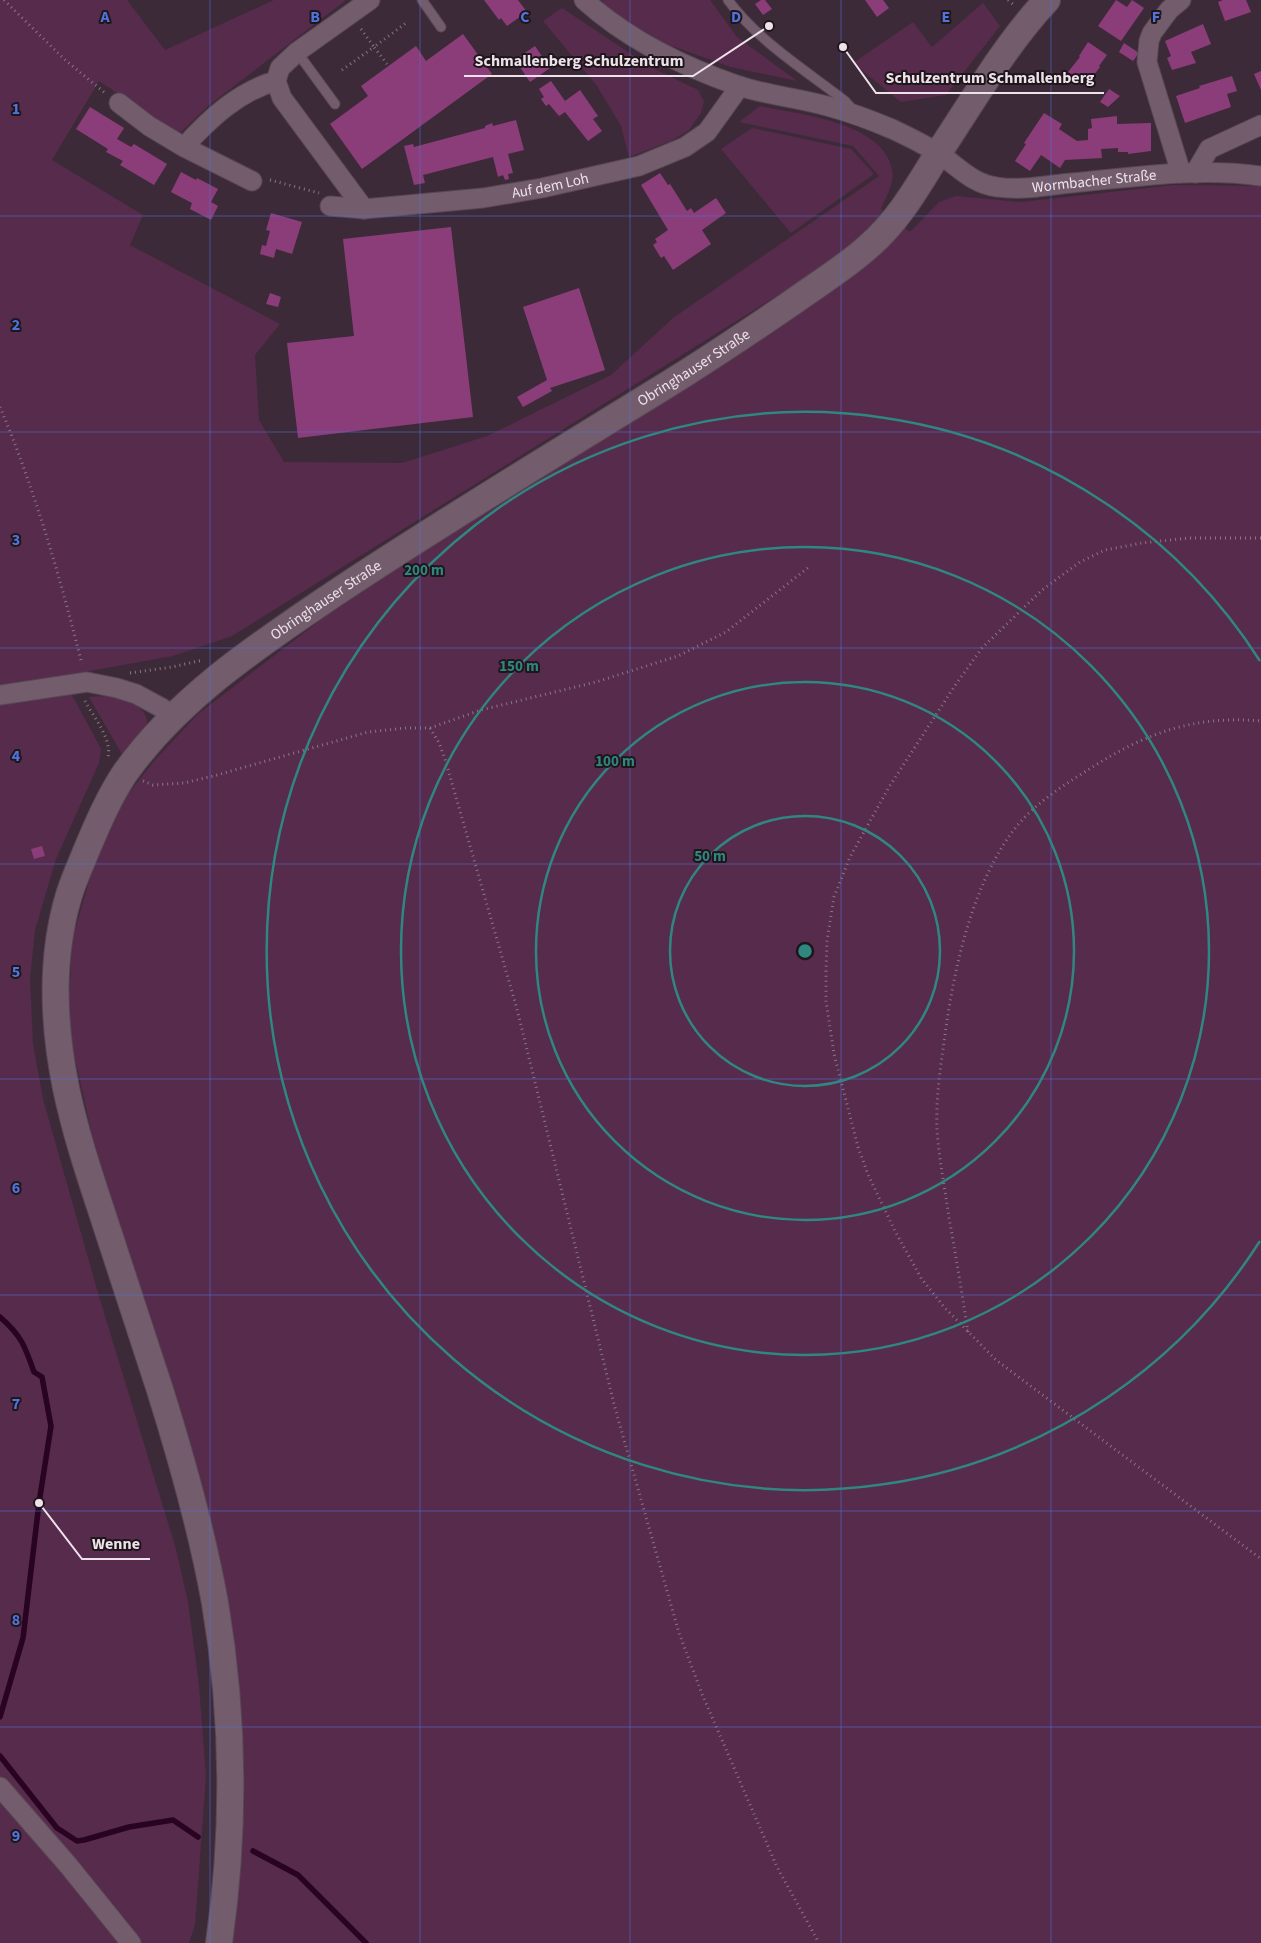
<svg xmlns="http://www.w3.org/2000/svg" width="1261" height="1943" font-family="'Source Sans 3',sans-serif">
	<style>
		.green { fill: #562b4c }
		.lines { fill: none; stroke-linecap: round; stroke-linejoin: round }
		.stream { stroke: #290322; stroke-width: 5.5 }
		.building { fill: #8b3d79 }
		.lane-casing { stroke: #584854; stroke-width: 11 }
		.street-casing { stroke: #584854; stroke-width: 21 }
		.secondary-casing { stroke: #584854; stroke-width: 28 }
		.path { stroke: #887883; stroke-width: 3; stroke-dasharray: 1 4; stroke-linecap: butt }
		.lane { stroke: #735d6c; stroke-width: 9 }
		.street { stroke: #735d6c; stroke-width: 19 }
		.secondary { stroke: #735d6c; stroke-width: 26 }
		.grid { fill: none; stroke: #5173dc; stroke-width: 1; stroke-opacity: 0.55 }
		.ring { fill: none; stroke: #308681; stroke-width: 2.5 }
		.labels { text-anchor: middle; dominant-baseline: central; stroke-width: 4; stroke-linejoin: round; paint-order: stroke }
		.street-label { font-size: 15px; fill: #eee2ea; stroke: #1f161c }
		.grid-label { font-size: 16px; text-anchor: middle; font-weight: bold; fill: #5173dc; stroke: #1f161c; stroke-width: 4; stroke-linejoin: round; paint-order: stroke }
		.centre { fill: #308681; stroke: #1f161c; stroke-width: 2.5 }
		.ring-label { font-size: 15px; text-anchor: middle; font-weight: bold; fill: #308681; stroke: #1f161c; stroke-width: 4; stroke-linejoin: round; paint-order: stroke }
		.leader { fill: none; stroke: #eee2ea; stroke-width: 2 }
		.callout-dot { fill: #eee2ea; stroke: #1f161c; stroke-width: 2 }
		.callout-label { font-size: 16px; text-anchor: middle; font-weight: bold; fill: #eee2ea; stroke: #1f161c; stroke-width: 4; stroke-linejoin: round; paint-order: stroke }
	</style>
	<rect width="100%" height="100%" fill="#3d2a38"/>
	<g class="green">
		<path d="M0 0H127L165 50 274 0H346L208 106 179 134 99 81 52 160 143 215 130 245 280 324 255 355 259 420 284 462 402 463 487 436 611 375 673 318 879 176 853 146 739 122 760 106C798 114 883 122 892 169 895 182 886 197 881 209L910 232 939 202 956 196 1021 202 1174 185 1261 186V1943H232L240 1873 242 1767 148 1319 92 1135 68 1026 72 940 95 861 124 799 154 761 198 714 365 586 778 295 232 636 173 656 0 687Z"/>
		<path d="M602 0H710L737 37 797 81 731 67 666 44 607 9Z"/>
		<path d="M983 3 1000 26 946 95 901 102 853 63 913 22 932 47Z"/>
		<path d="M562 8 649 66 698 90 704 101 701 113 689 130 671 141 629 157 621 126 597 86 543 21Z"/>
		<path d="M752 128 851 149 874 174 791 233 721 149Z"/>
		<path d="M71 693 101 749 99 763 56 859 35 930 30 978 33 1044 43 1099 98 1293 176 1549 188 1602 199 1685 206 1776 195 1925 189 1943H0V705Z"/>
		<path d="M106 696C122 698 156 708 145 731 140 740 130 748 123 756L89 697Z"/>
	</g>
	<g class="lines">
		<g class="stream">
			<path d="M0 1317C21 1335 25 1346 34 1372L42 1377 51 1426 39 1503 23 1638 0 1717"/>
			<path d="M0 1756 57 1828 77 1841 84 1840 129 1827 173 1820 198 1837"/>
			<path d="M253 1851 298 1875 366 1943"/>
		</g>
	</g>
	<g class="building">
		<path d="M484 0H518L527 12 507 26 501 18 499 20Z"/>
		<path d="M761 0H765L772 9 763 15 755 4Z"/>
		<path d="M865 0H883L889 8 877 17Z"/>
		<path d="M1116 0 1127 7 1132 0 1144 8 1121 41 1098 26Z"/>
		<path d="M1223 0H1246L1251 12 1225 21 1218 2Z"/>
		<path d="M1203 24 1211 44 1191 52 1196 63 1172 70 1167 58 1171 56 1165 41Z"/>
		<path d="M463 34 492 74 362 169 330 124 368 96 361 86 416 46 426 61Z"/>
		<path d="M1088 42 1107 55 1099 66 1100 67 1087 84 1068 72 1080 57 1079 56Z"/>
		<path d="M1124 43 1139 53 1133 61 1119 52Z"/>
		<path d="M535 46 550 68 530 82 515 60Z"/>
		<path d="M1261 71V90L1254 74Z"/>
		<path d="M1232 76 1237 91 1227 94 1231 107 1185 123 1176 96 1200 88 1199 86Z"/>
		<path d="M551 81 565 101 580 90 598 116 593 119 602 131 588 141 565 112 559 116 549 104 546 106 541 99 544 97 539 89Z"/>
		<path d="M1109 89 1120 96 1108 107 1100 102Z"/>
		<path d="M90 107 124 128 117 139 131 147 134 144 167 164 154 185 120 165 123 161 106 152 108 149 76 129Z"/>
		<path d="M1044 113 1062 124 1059 129 1077 141 1088 140V129L1092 128 1091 119 1117 116V124L1151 123V151L1128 154V152H1118V148L1101 149 1102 158 1065 160 1060 168 1041 155 1030 171 1015 161 1026 144 1024 143Z"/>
		<path d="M516 120 524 150 508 154 513 173 508 174 509 179 505 180 503 175 498 177 493 157 423 175 425 183 414 185 404 146 413 144 414 147 485 128V126L492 123 493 126Z"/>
		<path d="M181 172 196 180 197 178 218 189 211 202 218 206 211 220 190 209 192 203 171 192Z"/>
		<path d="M660 173 668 185 670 184 687 211 691 208 694 213 716 198 726 213 702 230 711 244 673 270 664 256 661 258 653 245 657 242 655 239 668 230 641 185Z"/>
		<path d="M271 213 302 222 292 254 276 249 274 258 260 254 262 245 266 246 270 231 266 230Z"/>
		<path d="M451 227 473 417 298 438 287 343 354 336 343 239Z"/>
		<path d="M579 288 605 370 550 388 552 391 523 407 517 397 547 380 523 307Z"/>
		<path d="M270 293 281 297 278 307 266 304Z"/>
		<path d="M42 846 45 856 34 859 31 849Z"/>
	</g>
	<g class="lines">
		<g class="lane-casing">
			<g id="lane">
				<path d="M422 0 441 27"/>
				<path d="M728 0C758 41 805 70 845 101L854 111"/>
				<path d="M297 52 335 104"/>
			</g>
		</g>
		<g class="street-casing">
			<g id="street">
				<path id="s1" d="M584 0C627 39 684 67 739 86 767 95 798 98 827 106 849 112 871 120 892 129 907 136 924 144 939 154 958 166 972 184 997 187 1021 191 1048 185 1072 183 1135 177 1199 167 1261 176"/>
				<path d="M1181 0 1169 10 1152 33 1149 41 1147 62 1181 173"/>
				<path d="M276 81 282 98 364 209"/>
				<path d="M119 103 149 126 184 147 252 181"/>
				<path d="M184 147C209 119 239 91 276 81L280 68 297 52 370 0"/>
				<path d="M1195 173 1209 149 1261 125"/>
				<path id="s2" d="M330 206 364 209 483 198 542 188 639 166 685 147 707 132 740 86"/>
				<path d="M0 695 87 682 117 688 136 694 162 708 173 717"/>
				<path d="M0 1787 68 1865 131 1943"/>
			</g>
		</g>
		<g class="secondary-casing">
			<g id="secondary">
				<path id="s3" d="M219 1943C235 1831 234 1715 215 1603 202 1531 182 1460 160 1390 142 1336 125 1282 107 1228 92 1182 76 1136 66 1088 53 1024 50 958 69 895 74 879 81 864 87 849 98 823 109 797 125 773 180 696 260 644 337 592 442 522 550 457 657 391 703 363 746 334 790 304 816 285 845 268 869 246 901 218 918 185 941 149 974 99 1006 44 1047 0"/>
			</g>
		</g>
		<g class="path">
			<path d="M4 0 64 59 105 93"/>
			<path d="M1008 0 1015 6"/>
			<path d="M361 29 374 47 406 23"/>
			<path d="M342 70 374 47 387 64"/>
			<path d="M270 180 319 193"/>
			<path d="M0 407C35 490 60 577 82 664"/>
			<path d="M1261 538H1189L1142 543 1105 550 1080 562 1042 590 982 648 956 684 889 787 850 857 834 897 827 941 826 971V1001L834 1054 858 1147 869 1177 895 1231 921 1278 944 1307 996 1360 1261 1559"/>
			<path d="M130 673 172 667 203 660"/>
			<path d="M85 701C94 718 112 738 108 758"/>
			<path d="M430 728 439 743 445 759 517 1009 615 1408 679 1633 702 1694 777 1867 819 1943"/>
			<path d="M143 781 153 785 184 783 217 775 368 732 406 728H430L481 710 596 682 678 656 726 632 809 567"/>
			<path d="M968 1332C962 1294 956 1256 949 1218 945 1189 939 1159 937 1130 936 1103 939 1076 943 1050 952 978 969 890 1013 831 1033 804 1064 785 1091 768 1146 733 1195 715 1261 721"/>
		</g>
		<use href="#lane" class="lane"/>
		<use href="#street" class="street"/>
		<use href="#secondary" class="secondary"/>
	</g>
	<path class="grid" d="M210 0V1943M420 0V1943M630 0V1943M841 0V1943M1051 0V1943M0 216H1261M0 432H1261M0 648H1261M0 864H1261M0 1079H1261M0 1295H1261M0 1511H1261M0 1727H1261"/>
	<g class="ring">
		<circle cx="805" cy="951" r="135"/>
		<circle cx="805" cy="951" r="269"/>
		<circle cx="805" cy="951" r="404"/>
		<path d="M1260 1241A539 539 0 1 1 1260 661"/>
	</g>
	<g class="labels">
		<g class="street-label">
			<text stroke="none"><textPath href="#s1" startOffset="556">Wormbacher Straße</textPath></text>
			<text stroke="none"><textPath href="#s2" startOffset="222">Auf dem Loh</textPath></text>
			<text stroke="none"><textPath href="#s3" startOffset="1909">Obringhauser Straße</textPath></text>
			<text stroke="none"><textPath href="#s3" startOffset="1474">Obringhauser Straße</textPath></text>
		</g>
	</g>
	<g class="grid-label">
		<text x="105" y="22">A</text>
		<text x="315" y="22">B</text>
		<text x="525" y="22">C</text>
		<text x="736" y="22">D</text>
		<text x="946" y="22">E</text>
		<text x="1156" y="22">F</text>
		<text x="16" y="114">1</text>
		<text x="16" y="330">2</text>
		<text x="16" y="545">3</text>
		<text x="16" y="761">4</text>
		<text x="16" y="977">5</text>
		<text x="16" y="1193">6</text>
		<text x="16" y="1409">7</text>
		<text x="16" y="1625">8</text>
		<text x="16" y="1841">9</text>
	</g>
	<circle cx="805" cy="951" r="8" class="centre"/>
	<g class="ring-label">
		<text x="424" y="575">200 m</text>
		<text x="519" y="671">150 m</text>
		<text x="615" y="766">100 m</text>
		<text x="710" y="861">50 m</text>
	</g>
	<path class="leader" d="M769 26L693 76H464M843 47L876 93H1104M39 1503L82 1559H150"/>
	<g class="callout-dot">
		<circle cx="769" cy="26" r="5"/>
		<circle cx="843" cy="47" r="5"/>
		<circle cx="39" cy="1503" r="5"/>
	</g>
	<g class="callout-label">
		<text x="579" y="66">Schmallenberg Schulzentrum</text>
		<text x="990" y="83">Schulzentrum Schmallenberg</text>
		<text x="116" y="1549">Wenne</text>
	</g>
</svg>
